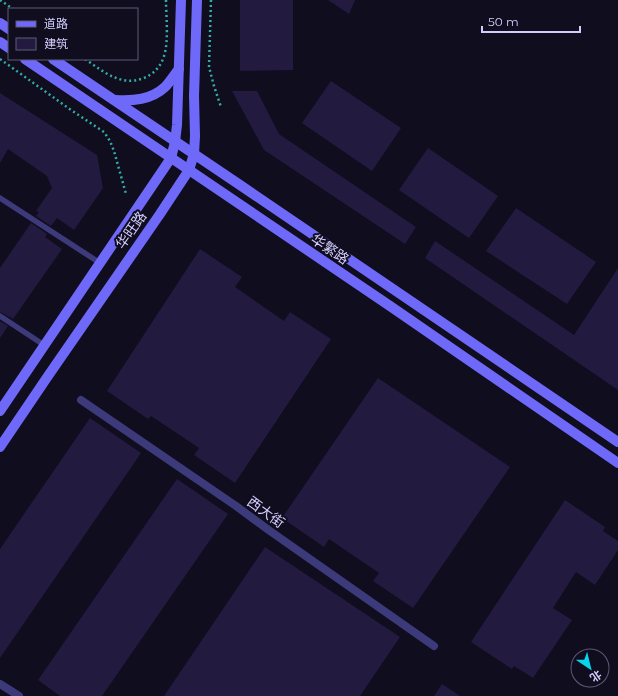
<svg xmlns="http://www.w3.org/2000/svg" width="618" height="696" font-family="Montserrat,'Noto Sans SC',sans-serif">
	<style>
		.building { fill: #221a3f }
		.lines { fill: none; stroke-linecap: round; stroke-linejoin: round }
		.path { stroke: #33aca5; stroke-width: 2.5; stroke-dasharray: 2 3; stroke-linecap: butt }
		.service { stroke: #3d3a7c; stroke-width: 5.5 }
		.pedestrian { stroke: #3d3a7c; stroke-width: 8 }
		.secondary { stroke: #6e69f9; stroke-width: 10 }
		.labels { text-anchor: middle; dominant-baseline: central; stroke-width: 4; stroke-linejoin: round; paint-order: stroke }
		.street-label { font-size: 14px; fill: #d3cdfd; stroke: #100d1f }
	</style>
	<rect width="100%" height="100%" fill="#100d1f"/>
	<g class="building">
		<path d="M240 0H293V70L240 71Z"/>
		<path d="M328 0H355L349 14Z"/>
		<path d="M331 81 401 128 372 171 302 123Z"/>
		<path d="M232 91H257L279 134 416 227 405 244 264 150Z"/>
		<path d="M0 93 97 155 103 188 74 230 57 218 51 226 36 216 39 212 36 211 52 188 47 176 8 149 0 163Z"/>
		<path d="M428 148 498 196 469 238 399 190Z"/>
		<path d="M516 208 596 262 567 304 486 251Z"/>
		<path d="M31 223 47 234 45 237 62 249 13 319 0 312V268Z"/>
		<path d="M435 241 574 335 618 268V390L425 258Z"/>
		<path d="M200 249 242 277 235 287 284 321 290 312 331 339 235 483 194 455 199 448 151 416 148 419 107 391Z"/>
		<path d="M0 321 8 326 0 338Z"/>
		<path d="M378 378 510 467 413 608 373 581 379 573 329 539 324 547 282 518Z"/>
		<path d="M90 418 141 453 0 658V549Z"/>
		<path d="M177 479 228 514 102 696H60L38 680Z"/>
		<path d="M565 500 605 527 603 531 618 541V550L595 585 576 572 553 608 572 620 533 678 514 666 512 669 471 642Z"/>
		<path d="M265 547 400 637 360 696H164Z"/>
		<path d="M442 684 460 696H434Z"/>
	</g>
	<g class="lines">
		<g class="path">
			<path d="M0 0 13 9"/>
			<path d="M211 0 209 67 214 86 221 107"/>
			<path d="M0 59 71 110 104 132 110 141 114 151 126 194"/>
			<path d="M85 59C104 72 121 87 144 78 154 74 161 66 164 56 169 41 166 16 166 0"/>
		</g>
		<g class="service">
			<path d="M0 198 100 263"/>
			<path d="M0 316 44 345"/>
		</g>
		<g class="pedestrian">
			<path d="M81 400 236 506 270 531 434 646"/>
			<path d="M0 684 19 696"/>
		</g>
		<g class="secondary">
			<path d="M0 23 9 29"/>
			<path d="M0 42 9 48"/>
			<path d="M25 59 390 306 618 463"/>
			<path d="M53 59 240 185 618 442"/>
			<path d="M115 100C133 101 151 100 165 87 170 82 174 75 179 69"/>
			<path d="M0 411 171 158 175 142 177 125 181 0"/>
			<path d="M0 447 48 376 160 214 189 170 194 154 195 136 194 96 197 0"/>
		</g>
	</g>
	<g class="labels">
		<g class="street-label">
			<text transform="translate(131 230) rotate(-55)">华旺路</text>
			<text transform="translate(330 249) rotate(34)">华繁路</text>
			<text transform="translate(266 512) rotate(36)">西大街</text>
		</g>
	</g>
	<rect x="8" y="8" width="130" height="52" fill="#100d1f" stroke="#5e5a78"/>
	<rect x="16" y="21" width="20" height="6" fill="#6e69f9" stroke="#5e5a78"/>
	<text x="44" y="28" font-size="12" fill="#d3cdfd">道路</text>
	<rect x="16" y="38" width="20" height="12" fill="#221a3f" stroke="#5e5a78"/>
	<text x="44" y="48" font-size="12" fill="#d3cdfd">建筑</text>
	<g transform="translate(590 668) rotate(145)"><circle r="19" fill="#100d1f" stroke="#5e5a78"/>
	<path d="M0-3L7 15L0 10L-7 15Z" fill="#0ad3ec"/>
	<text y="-6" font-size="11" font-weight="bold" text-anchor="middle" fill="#d3cdfd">北</text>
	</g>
	<path d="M482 26v6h98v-6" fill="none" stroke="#d3cdfd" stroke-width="2"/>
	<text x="488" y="26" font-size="12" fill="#d3cdfd" stroke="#100d1f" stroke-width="3" paint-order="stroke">50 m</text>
</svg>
